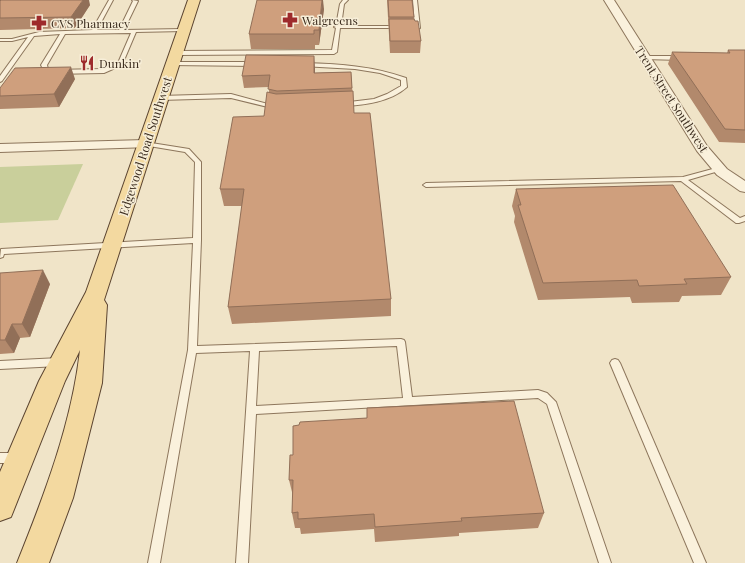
<svg xmlns="http://www.w3.org/2000/svg" width="745" height="563" font-family="'Playfair Display',serif">
	<style>
		.green { fill: #c9cf9b }
		.lines { fill: none; stroke-linecap: round; stroke-linejoin: round }
		.lane-casing { stroke: #8d765c; stroke-width: 2 }
		.street-casing { stroke: #8d765c; stroke-width: 2 }
		.primary-casing { stroke: #5b4430; stroke-width: 2 }
		.lane { fill: #faf1dc; fill-rule: evenodd }
		.street { fill: #faf1dc; fill-rule: evenodd }
		.primary { fill: #f3d9a0; fill-rule: evenodd }
		.wall { fill: #b2896c }
		.shaded-wall { fill: #916f58 }
		.building { fill: #cf9f7d; stroke: #916f58 }
		.labels { text-anchor: middle; dominant-baseline: central; stroke-width: 3; stroke-linejoin: round; paint-order: stroke }
		.far-poi-label { font-size: 12px; fill: #3d2e20; stroke: #f7eed8; text-anchor: start }
		.far-street-label { font-size: 12px; fill: #3d2e20; stroke: #f7eed8 }
	</style>
	<rect width="100%" height="100%" fill="#f0e4c8"/>
	<path class="green" d="M83 164 58 220 0 223V167Z"/>
	<g class="lines">
		<g class="lane-casing">
			<g id="lane">
				<path d="M109 0H113L97 30H119L133 1 132 0 138 1 124 30 184 29 186 30 184 31 136 32 122 65 104 73 52 74 44 71 41 65 60 34 34 36 2 81 0 82V76L28 37 12 41H0V39H12L39 32 92 30ZM131 33 118 63 103 69 52 70 48 69 47 65 65 34Z"/>
				<path d="M343 0H348L344 4 341 26H400L402 27 400 28H340L337 52 334 54 176 55 173 53 176 51 332 50 336 28 334 27 336 26 340 4Z"/>
				<path d="M413 0H417L420 28 418 29 413 28 415 27Z"/>
				<path d="M646 56H681L684 58 681 60 644 59V57Z"/>
				<path d="M172 62H255L258 64 255 66 170 65 169 64Z"/>
				<path d="M304 63C339 64 373 66 406 78L407 87C390 102 365 105 343 106L340 104 341 103 374 99 387 94 401 86V80L380 73 355 69 302 66V64Z"/>
				<path d="M231 94 279 107 276 109 231 98 160 100 157 98 160 96Z"/>
				<path d="M145 142 189 149 201 162V240L197 346 401 339 404 340 405 342 412 397 538 390 547 393 556 402 611 563H599L547 404 538 398 256 414 248 563H236L250 351 196 353 160 563H148L188 350 193 243 4 254 3 257 0 258 1 249 193 238 195 162 185 152 143 145 142 144ZM397 346 403 398 256 406 259 351Z"/>
				<path d="M720 167 723 169 722 170 688 180 740 218 745 216V221L739 223H736L681 181 426 187 423 185 426 183 683 177Z"/>
				<path d="M59 358 62 359 64 362 62 365 59 366 0 369V361Z"/>
				<path d="M615 359 618 360 620 363 706 563H694L610 363 612 360Z"/>
				<path d="M0 453H15L19 455 20 458 19 461 15 463H0Z"/>
			</g>
		</g>
		<g class="street-casing">
			<g id="street">
				<path d="M604 0H614L707 146 727 169 745 181V192L740 191 717 175 697 151Z"/>
				<path d="M145 140 150 141 152 144 150 147 0 152V144Z"/>
			</g>
		</g>
		<g class="primary-casing">
			<path id="primary" d="M188 0H200L104 300 107 305 102 383 73 498 49 563H17C44 496 72 423 80 350L65 381 11 517 0 521V472L39 381 86 292Z"/>
		</g>
		<use href="#lane" class="lane"/>
		<use href="#street" class="street"/>
		<use href="#primary" class="primary"/>
	</g>
	<g class="wall">
		<path d="M387 0H412L414 19 421 41 420 53H390Z"/>
		<path d="M0 1 90 5 75 28 0 30Z"/>
		<path d="M324 9 319 45H315V49H251L249 34Z"/>
		<path d="M728 50H745V143L719 142 668 64 672 52 727 53Z"/>
		<path d="M315 68V73L351 72 354 113 391 299V316L232 324 228 307 242 206H224L220 189 264 116 269 93V87L244 88 242 76Z"/>
		<path d="M75 79 59 107 0 109V88Z"/>
		<path d="M516 189 731 277 721 295 682 296 679 302 632 303 630 297 538 300 514 222 515 216 512 206Z"/>
		<path d="M0 273 50 284 30 337 20 338 14 353 0 354Z"/>
		<path d="M367 408 544 513 538 528 459 533V536L375 542 374 529 301 534 300 528H295L292 513 293 496 289 480 293 455 299 425 367 418Z"/>
	</g>
	<g class="shaded-wall">
		<path d="M83 0H89L90 5 75 28 71 17Z"/>
		<path d="M322 0H323L324 9 319 45V30Z"/>
		<path d="M314 56 315 68V85L314 73Z"/>
		<path d="M71 67 75 79 59 107 54 94Z"/>
		<path d="M43 270 50 284 30 337 22 324Z"/>
		<path d="M12 324 20 338 14 353 5 340Z"/>
	</g>
	<g class="building">
		<path d="M1 0H83L71 17 0 18V1Z"/>
		<path d="M257 0H322L319 30H314V34H249Z"/>
		<path d="M388 0H412L414 17H389Z"/>
		<path d="M389 19H414L415 21H418L421 41H390Z"/>
		<path d="M728 50H745V130L725 129 672 52 730 53Z"/>
		<path d="M246 55 314 56V73L351 72 352 88 277 91 268 89 270 75 242 76Z"/>
		<path d="M71 67 54 94 0 96V88L15 68Z"/>
		<path d="M353 91 354 113H370L391 299 228 307 244 189H220L233 117 264 116 267 92 276 94Z"/>
		<path d="M673 185 731 277 684 279 687 284 639 286 637 280 543 283 518 205H521L516 189Z"/>
		<path d="M43 270 22 324H12L5 340H0V273Z"/>
		<path d="M514 401 544 513 461 518 462 521 375 527 374 514 298 519V512L292 513 293 480H289L290 455H293V426L299 425 300 422 367 418V408Z"/>
	</g>
	<defs>
		<g id="pharmacy-bare" transform="scale(1.2)"><path d="M-2-6h4v4h4v4h-4v4h-4v-4h-4v-4h4Z" fill="#9e2a2b" stroke="#f7eed8" stroke-width="2.5" paint-order="stroke"/></g>
		<g id="restaurant-bare" transform="scale(1.2)"><path d="M-5-6h1v4h1v-4h1v4h1v-4h1v5L-1.5 .5V6h-2V.5L-5-1ZM5-6V6H3V1.5H1.5Q1.5-4 5-6Z" fill="#9e2a2b" stroke="#f7eed8" stroke-width="2.5" paint-order="stroke"/></g>
	</defs>
	<g fill-rule="evenodd">
		<use href="#pharmacy-bare" x="290" y="20"/>
		<use href="#pharmacy-bare" x="39" y="23"/>
		<use href="#restaurant-bare" x="87" y="63"/>
	</g>
	<g class="labels">
		<g class="far-poi-label">
			<text x="302" y="20">Walgreens</text>
			<text x="51" y="23">CVS Pharmacy</text>
			<text x="99" y="63">Dunkin'</text>
		</g>
		<g class="far-street-label">
			<text transform="translate(672 99) rotate(57)">Trent Street Southwest</text>
			<text transform="translate(145 146) rotate(-72)">Edgewood Road Southwest</text>
		</g>
	</g>
</svg>
